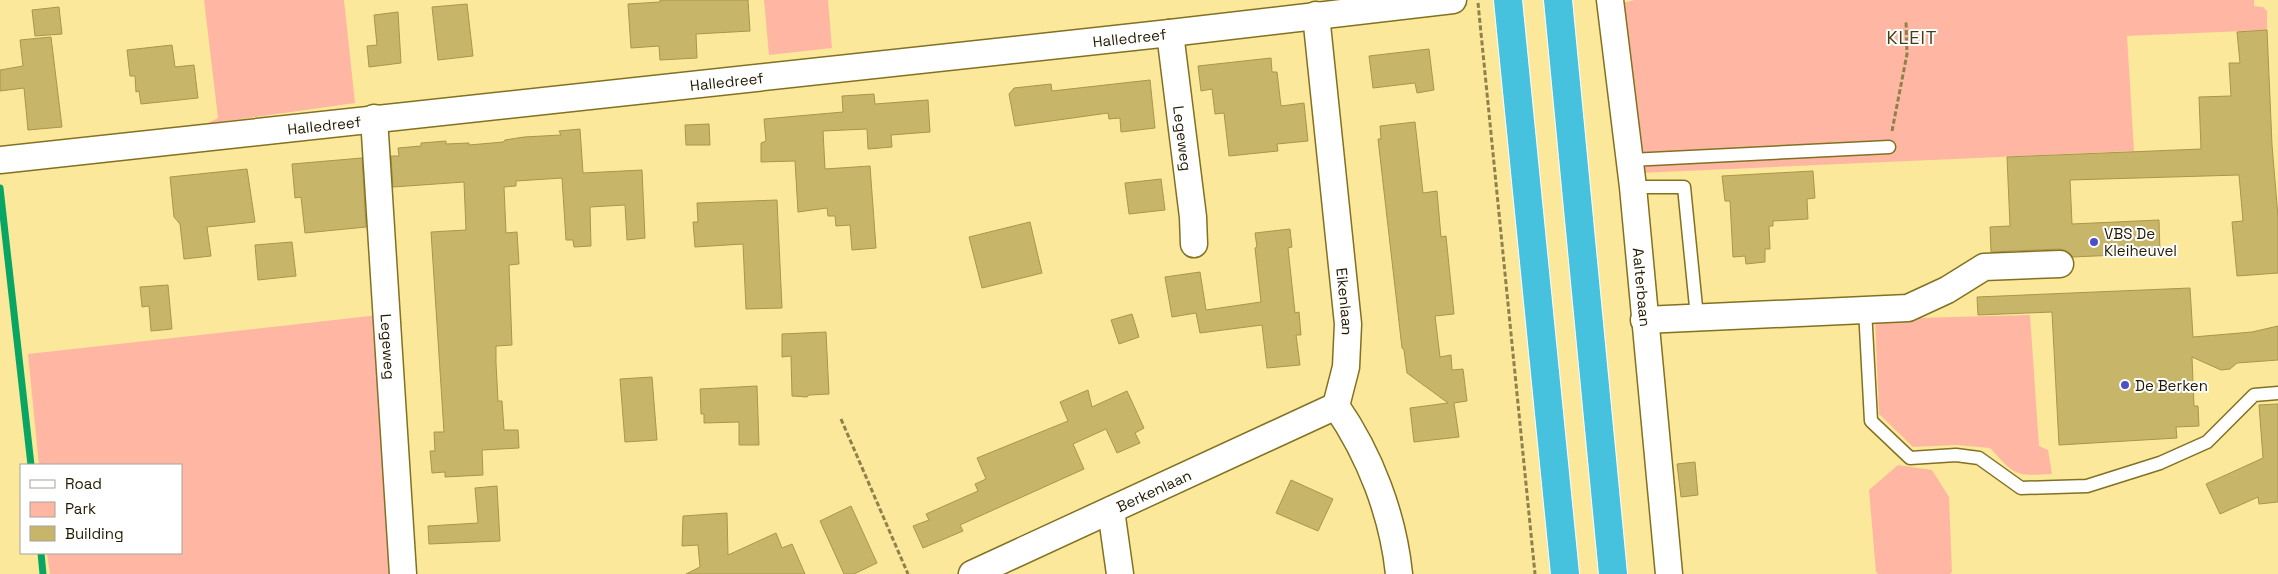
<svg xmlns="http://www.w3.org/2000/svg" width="2278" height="574" font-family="'Space Grotesk',sans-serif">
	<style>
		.green { fill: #ffb7a3 }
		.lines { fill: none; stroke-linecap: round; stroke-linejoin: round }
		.stream { stroke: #09a663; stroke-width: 7 }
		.building { fill: #c7b569; stroke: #a9964a }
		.lane-casing { stroke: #827121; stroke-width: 15 }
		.street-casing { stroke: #827121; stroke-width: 29 }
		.highway-casing { stroke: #fff; stroke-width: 30 }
		.path { stroke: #8e814d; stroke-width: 3; stroke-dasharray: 5 2.5; stroke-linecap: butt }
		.lane { stroke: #fff; stroke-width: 12 }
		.street { stroke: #fff; stroke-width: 26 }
		.highway { stroke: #46c2de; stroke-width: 28 }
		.poi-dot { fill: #4c50c6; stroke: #fff; stroke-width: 2 }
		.labels { text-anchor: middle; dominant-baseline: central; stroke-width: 4; stroke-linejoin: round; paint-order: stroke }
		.street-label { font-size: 15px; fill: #221a00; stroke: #fff }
		.poi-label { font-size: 15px; fill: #221a00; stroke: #fff; text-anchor: start }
		.quarter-label { font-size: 18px; letter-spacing: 1px; fill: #463d14; stroke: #fff }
	</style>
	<rect width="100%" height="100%" fill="#fbe89b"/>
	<g class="green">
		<path d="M204 0H344L355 103 206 124 218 118Z"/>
		<path d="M764 0H828L832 48 769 55Z"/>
		<path d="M1635 0H2254V6L2263 7 2267 11V30L2127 36 2134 151 1640 173 1618 4Z"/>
		<path d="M379 315 395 574H50L47 553H181V465H39L28 354Z"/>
		<path d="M2030 315 2039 446 2048 450 2052 474C2014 476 2016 476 1990 448L1956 445 1913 447 1879 414 1875 319Z"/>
		<path d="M1898 465 1932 470 1949 497 1952 572 1950 574H1878L1876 572 1869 490Z"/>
	</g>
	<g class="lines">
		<g class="stream">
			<path d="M0 188 31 465"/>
			<path d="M41 553 43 574"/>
		</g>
	</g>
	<g class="building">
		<path d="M660 0H748L750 31 696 34 697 58 660 60 659 46 631 48 628 4 660 2Z"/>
		<path d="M467 4 473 56 438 60 432 7Z"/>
		<path d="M59 7 62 34 35 36 32 10Z"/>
		<path d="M398 12 401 63 369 67 367 46 377 45 374 15Z"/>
		<path d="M2267 30 2272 145 2278 217V273L2237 276 2232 222 2243 221 2239 175 2070 180 2072 224 2159 220 2160 253 2073 257 2067 251 2059 249 1991 252 1990 227 2010 226 2007 157 2201 149 2199 97 2231 96 2229 63H2240L2237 32Z"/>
		<path d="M51 37 62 127 28 130 24 88 0 91V70L23 66 20 40Z"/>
		<path d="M172 45 175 67 194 65 198 98 141 104 139 91 136 92 135 76H130L127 50Z"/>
		<path d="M1429 49 1434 90 1417 93 1415 83 1373 88 1369 56Z"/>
		<path d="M1271 58 1272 72H1277L1281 106 1304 103 1308 141 1277 144 1278 151 1229 156 1224 113 1215 114 1212 89 1201 91 1198 66Z"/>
		<path d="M1150 80 1155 128 1121 132 1120 118 1109 119 1108 113 1015 126 1009 94 1014 88 1051 84 1052 91Z"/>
		<path d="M874 94 875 104 928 100 930 132 891 135 892 147 868 149 867 129 823 131 825 169 870 166 876 248 852 250 850 225 836 226 835 216H828L827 208 798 212 795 161 761 162V143L766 141 764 119 843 112 842 96Z"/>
		<path d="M1415 122 1423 193 1437 191 1441 237 1446 236 1454 314 1435 316 1440 357 1451 355 1452 370 1463 369 1467 401 1454 403 1459 437 1414 442 1410 408 1448 403 1407 373 1404 350 1402 348 1378 139H1381L1380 126Z"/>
		<path d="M709 124 710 145H686L685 125Z"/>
		<path d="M580 129 583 173 642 170 645 238 627 240 625 205 590 207 591 246 574 247 573 240H566L562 178 516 181V186L504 187 506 233 517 232 519 264 509 265 512 345 496 346V363L498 401H502L504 430H518L519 448 482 450 483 475 445 477V472L432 473 430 451H435L434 432H444L431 232 466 230 464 182 393 187 391 156H399L398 148 421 146V143L446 141V144L469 143V145L503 142 505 140 524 137 561 135 559 131Z"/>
		<path d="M362 158 366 227 305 233 301 197 295 198 292 164Z"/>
		<path d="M247 169 255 222 207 227 211 256 184 259 180 224 174 217 170 177Z"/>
		<path d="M1813 171 1815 198 1807 199 1808 219 1773 221V226H1769L1770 249H1765V262L1746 264 1745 256 1733 257 1730 201H1725L1722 176Z"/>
		<path d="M1161 179 1165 210 1129 214 1125 183Z"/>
		<path d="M777 200 782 308 746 309 743 244 695 247 693 222H698L697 203Z"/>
		<path d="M1030 222 1042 273 982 288 969 237Z"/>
		<path d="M1290 229 1292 247 1288 248 1295 313 1299 312 1301 335H1296L1300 365 1267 368 1262 325 1200 333 1196 313 1172 317 1165 277 1200 272 1206 310 1261 302 1255 248 1257 247 1255 233Z"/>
		<path d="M292 242 296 276 258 280 255 245Z"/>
		<path d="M168 285 172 329 151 331 149 306 142 307 140 287Z"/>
		<path d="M2190 288 2193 337 2252 332 2278 326V360L2237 363 2230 369 2221 370 2192 357 2194 406H2198L2199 426 2176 427 2177 438 2059 445 2052 312 1978 315 1977 297Z"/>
		<path d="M1132 314 1139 337 1119 344 1111 320Z"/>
		<path d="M826 332 829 394 809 395 807 397 792 396 791 356 782 357V334Z"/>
		<path d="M652 377 657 440 625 442 620 379Z"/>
		<path d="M757 386 759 445H739V422L704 423V414H701L700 389Z"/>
		<path d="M1088 390 1092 407 1127 391 1144 428 1135 433 1140 443 1117 453 1106 429 1073 444 1084 469 960 525 963 531 923 548 913 526 929 520 926 514 978 491 975 484 986 479 977 458 1068 421 1060 402Z"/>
		<path d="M2278 404V502L2259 504 2258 497 2220 514 2206 484 2263 458 2259 405Z"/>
		<path d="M1695 462 1698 495 1681 497 1677 464Z"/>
		<path d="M1291 480 1333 499 1318 531 1276 513Z"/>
		<path d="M497 486 500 541 429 544 428 526 478 523 475 488Z"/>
		<path d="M851 506 877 563 854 574H844L820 521Z"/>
		<path d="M727 513 728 555 776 533 782 548 792 544 805 574H686L700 567 698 545 682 546 683 516Z"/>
	</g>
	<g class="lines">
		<g class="lane-casing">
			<g id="lane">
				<path d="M1630 160 1889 147"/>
				<path d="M1633 187H1684L1697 317"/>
				<path d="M1865 309 1871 421 1910 458 1956 455 1979 458 2021 488 2087 486 2160 463 2207 442 2254 395 2278 393"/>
			</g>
		</g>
		<g class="street-casing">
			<g id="street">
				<path id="s1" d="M1610 0 1633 187 1669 574"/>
				<path id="s2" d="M1316 15 1348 324 1346 367 1336 406C1370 455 1393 515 1399 574"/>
				<path id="s3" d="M1170 33 1193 217 1194 244"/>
				<path id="s4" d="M374 118 403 574"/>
				<path id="s5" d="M0 160 1170 33 1453 0"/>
				<path d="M1644 320 1908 308 1947 290 1984 267 2060 264"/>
				<path d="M1111 510 1120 574"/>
				<path id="s6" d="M972 574 1336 406"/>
			</g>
		</g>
		<g class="highway-casing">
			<g id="highway">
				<path d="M1508 0 1565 574"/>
				<path d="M1558 0 1613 574"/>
			</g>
		</g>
		<g class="path">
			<path d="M1478 3 1535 574"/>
			<path d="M1892 131 1907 54 1906 21"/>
			<path d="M841 419 908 574"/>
		</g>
		<use href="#lane" class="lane"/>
		<use href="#street" class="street"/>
		<use href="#highway" class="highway"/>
	</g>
	<g class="poi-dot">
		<circle cx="2094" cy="242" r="5"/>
		<circle cx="2125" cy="385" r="5"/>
	</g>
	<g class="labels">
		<g class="street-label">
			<text stroke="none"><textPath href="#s5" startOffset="1136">Halledreef</textPath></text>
			<text stroke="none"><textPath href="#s5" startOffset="731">Halledreef</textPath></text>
			<text stroke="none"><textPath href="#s5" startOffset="326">Halledreef</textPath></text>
			<text stroke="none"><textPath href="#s3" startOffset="106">Legeweg</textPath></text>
			<text stroke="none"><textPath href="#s1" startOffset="289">Aalterbaan</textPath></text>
			<text stroke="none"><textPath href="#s2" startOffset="288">Eikenlaan</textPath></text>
			<text stroke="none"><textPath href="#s4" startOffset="229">Legeweg</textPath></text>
			<text stroke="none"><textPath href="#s6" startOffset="200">Berkenlaan</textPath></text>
		</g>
		<g class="poi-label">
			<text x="2104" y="233">VBS De<tspan x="2104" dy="17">Kleiheuvel</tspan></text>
			<text x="2135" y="385">De Berken</text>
		</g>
		<g class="quarter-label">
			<text x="1912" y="37">KLEIT</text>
		</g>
	</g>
	<rect x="20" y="464" width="162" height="90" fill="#ffffff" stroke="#a7a399"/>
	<rect x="30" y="480" width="25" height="8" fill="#ffffff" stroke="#a7a399"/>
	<text x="65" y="489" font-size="15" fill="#221a00">Road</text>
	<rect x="30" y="502" width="25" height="15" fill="#ffb7a3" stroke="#a7a399"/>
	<text x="65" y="514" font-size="15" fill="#221a00">Park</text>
	<rect x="30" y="526" width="25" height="15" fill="#c7b569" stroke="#a7a399"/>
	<text x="65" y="539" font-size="15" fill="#221a00">Building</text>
</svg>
